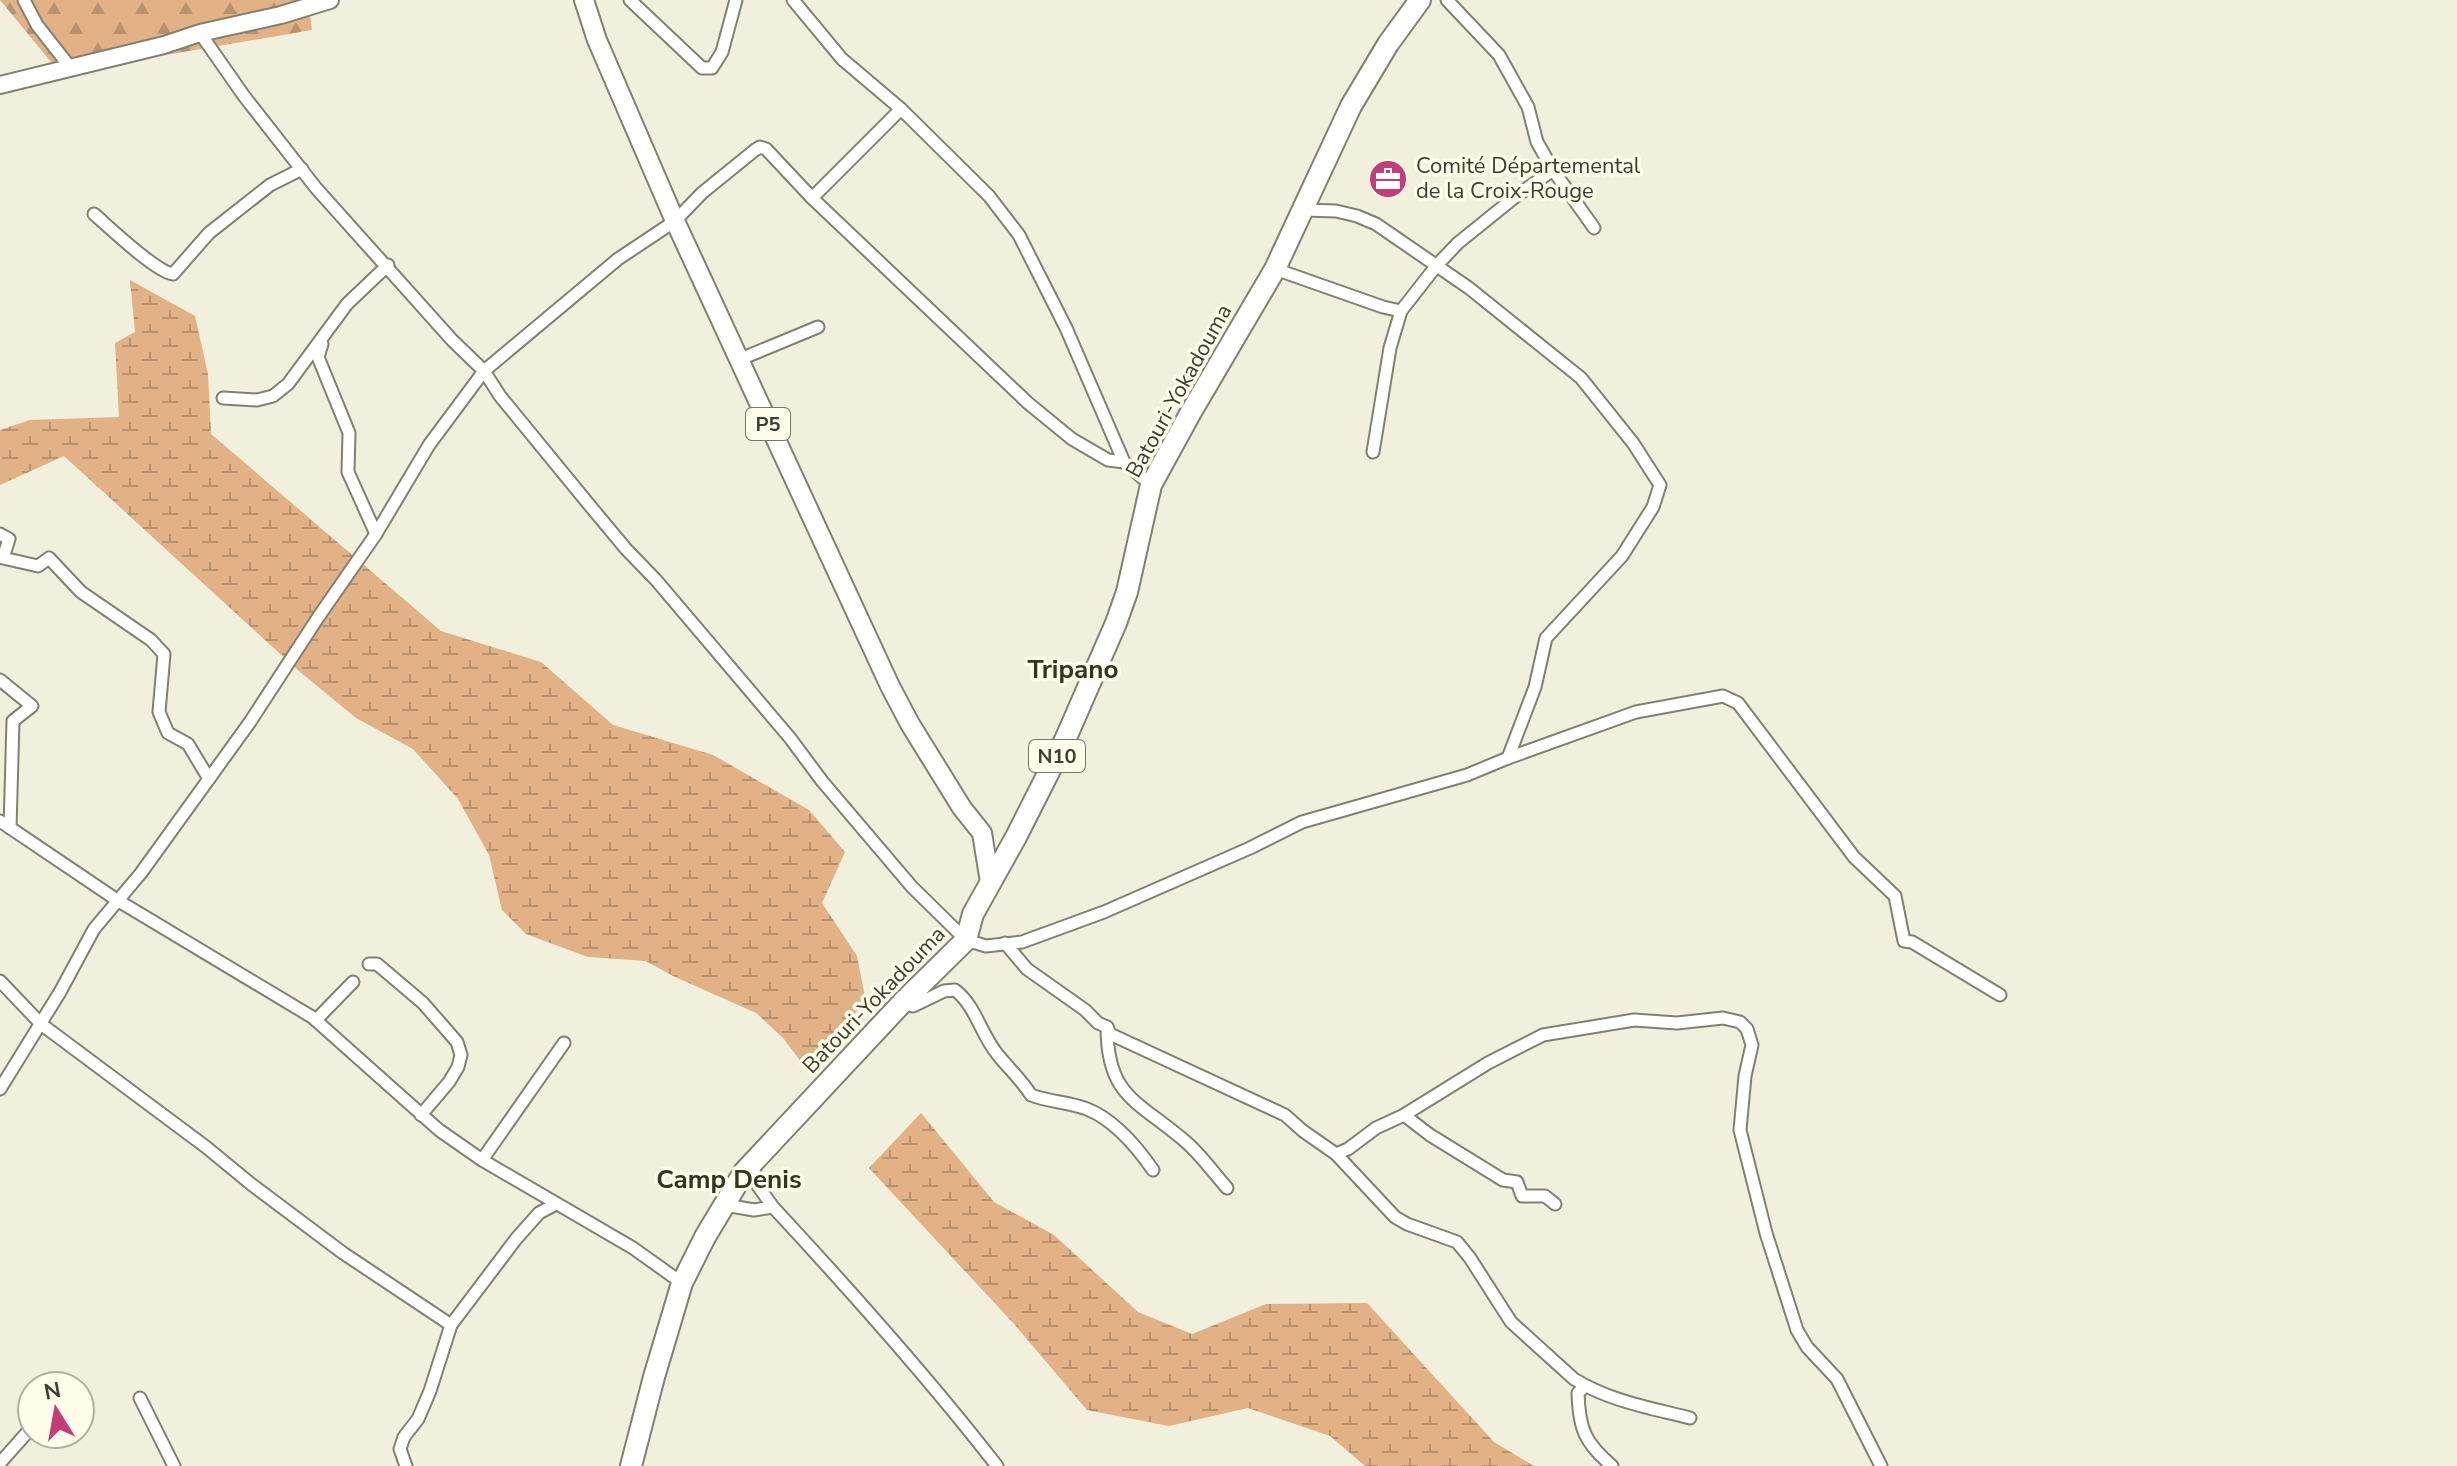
<svg xmlns="http://www.w3.org/2000/svg" width="2457" height="1466" font-family="'Nunito Sans',sans-serif">
	<style>
		.forest { fill: url(#forest-firs) }
		.wetland { fill: url(#wetland-marsh) }
		.lines { fill: none; stroke-linecap: round; stroke-linejoin: round }
		.street-casing { stroke: #818170; stroke-width: 15 }
		.secondary-casing { stroke: #818170; stroke-width: 20 }
		.primary-casing { stroke: #818170; stroke-width: 22 }
		.highway-casing { stroke: #818170; stroke-width: 24 }
		.street { stroke: #fff; stroke-width: 11 }
		.secondary { stroke: #fff; stroke-width: 16 }
		.primary { stroke: #fff; stroke-width: 18 }
		.highway { stroke: #fff; stroke-width: 20 }
		.labels { text-anchor: middle; dominant-baseline: central; stroke-width: 7; stroke-linejoin: round; paint-order: stroke }
		.shield { fill: #fdfde9; stroke: #77776c; stroke-width: 2 }
		.shield-label { font-size: 20px; font-weight: bold; fill: #3d3d36 }
		.poi-label { font-size: 22px; fill: #3d3d36; stroke: #fdfde9; text-anchor: start }
		.street-label { font-size: 22px; fill: #3d3d36; stroke: #fdfde9 }
		.quarter-label { font-size: 26px; font-weight: bold; fill: #343324; stroke: #fdfde9 }
	</style>
	<defs>
		<pattern id="forest-firs" width="22" height="20" patternUnits="userSpaceOnUse" patternTransform="scale(2)"><rect width="22" height="20" fill="#e2b185"/><path d="M5 1l3.5 6h-7zM16 11l3.5 6h-7z" fill="#b8916e"/></pattern>
		<pattern id="wetland-marsh" width="20" height="14" patternUnits="userSpaceOnUse" patternTransform="scale(2)"><rect width="20" height="14" fill="#e2b185"/><path d="M1 5h8M5 5V1M11 12h8M15 12V8" fill="none" stroke="#b8916e"/></pattern>
	</defs>
	<rect width="100%" height="100%" fill="#f0f0dc"/>
	<path class="forest" d="M0 0H308L312 30 60 73Z"/>
	<g class="wetland">
		<path d="M130 280 195 316 208 374 211 434 441 631 541 662 613 725 713 755 809 810 845 852 822 903 857 956 866 1002 804 1066 784 1039 756 1013 673 976 646 961 588 957 526 934 502 910 489 855 458 799 413 749 356 718 300 672 64 456 0 485V430L30 420 119 417 115 343 135 332Z"/>
		<path d="M921 1113 994 1202 1054 1235 1138 1312 1192 1334 1266 1304 1367 1303 1494 1442 1534 1466H1365L1330 1436 1248 1408 1169 1426 1087 1410 1015 1325 869 1168Z"/>
	</g>
	<g class="lines">
		<g class="street-casing">
			<g id="street">
				<path d="M24 0 37 25 70 67"/>
				<path d="M630 0 702 68H712L722 52 736 0"/>
				<path d="M793 0 842 59 901 109 989 196 1019 235 1066 328 1124 462 1151 485"/>
				<path d="M1447 0 1499 55 1528 107 1537 142 1553 170 1594 228"/>
				<path d="M200 33 244 96 316 188 452 340 484 371 500 396 591 507 626 549 656 580 790 738 822 781 912 887 966 940 986 946 1022 942 1104 912 1250 848 1302 822 1467 775 1508 758 1636 712 1723 696 1738 703 1854 857 1895 896 1904 941 1912 942 2000 995"/>
				<path d="M812 198 901 109"/>
				<path d="M1304 210 1336 211 1357 216 1376 224 1469 288 1581 378 1633 443 1660 485 1653 507 1622 556 1546 638 1535 687 1508 758"/>
				<path d="M94 214C109 227 156 272 173 274L209 233 270 185 302 169"/>
				<path d="M1275 269 1383 307 1401 311"/>
				<path d="M322 344 318 357 349 433 348 472 376 534"/>
				<path d="M738 360 818 327"/>
				<path d="M223 398 257 400 273 396 288 384 347 304 388 265"/>
				<path d="M1373 452 1390 348 1401 311 1437 265 1458 243 1515 197 1553 170"/>
				<path d="M0 534 9 539 3 558 38 566 49 558 81 592 151 640 164 654 159 712 168 733 188 744 209 779"/>
				<path d="M0 680 32 706 13 721 10 828"/>
				<path d="M0 821 117 900 312 1017 439 1130 482 1160 633 1248 682 1283"/>
				<path d="M1005 943 1027 969 1085 1010 1098 1023 1107 1027C1107 1098 1139 1101 1186 1142 1201 1155 1213 1172 1227 1188"/>
				<path d="M369 964H377L423 1003 457 1042 461 1055 458 1067 449 1082 421 1115"/>
				<path d="M0 981 41 1024 206 1147 251 1184 343 1253 451 1325"/>
				<path d="M903 1003 913 1006 944 991 955 990C976 1006 981 1035 998 1055 1010 1070 1020 1078 1031 1095 1049 1102 1069 1102 1087 1109 1115 1120 1137 1147 1153 1170"/>
				<path d="M316 1020 353 982"/>
				<path d="M1107 1027 1110 1034 1285 1115 1303 1131 1336 1154 1395 1217 1407 1224 1457 1242 1470 1258 1511 1322 1574 1379C1609 1401 1651 1408 1690 1418"/>
				<path d="M0 1089 60 992 94 929 141 873 250 722 319 616 376 534 429 445 484 371 618 259 675 221 702 193 755 150 760 147 766 149 812 198 1028 403 1072 439 1108 460 1124 462"/>
				<path d="M1404 1115 1488 1063 1543 1035 1634 1020 1677 1023 1723 1018 1740 1022 1747 1029 1752 1045 1745 1076 1740 1130 1766 1233 1797 1330 1807 1347 1837 1379 1881 1466"/>
				<path d="M1336 1154 1348 1149 1376 1128 1404 1115 1430 1135 1503 1180 1517 1182 1522 1196H1545L1555 1204"/>
				<path d="M482 1160 564 1043"/>
				<path d="M752 1162 758 1186 773 1207C851 1291 927 1376 997 1466"/>
				<path d="M725 1205 754 1210 773 1207"/>
				<path d="M1585 1386 1578 1393C1579 1429 1585 1443 1612 1466"/>
				<path d="M140 1398 174 1466"/>
				<path d="M0 1463 32 1427"/>
				<path d="M406 1466 400 1449 404 1437 418 1419 430 1391 451 1325 516 1239 539 1213 556 1204"/>
			</g>
		</g>
		<g class="secondary-casing">
			<path id="secondary" d="M0 85 164 45 200 33 281 15 330 0"/>
		</g>
		<g class="primary-casing">
			<path id="primary" d="M584 0 597 40 675 221 890 686 910 724 962 808 982 833 990 882"/>
		</g>
		<g class="highway-casing">
			<path id="highway" d="M631 1466 654 1377 682 1283 705 1237 744 1172 902 1003 966 940 973 914 1016 837 1065 740 1116 623 1127 592 1151 485 1191 412 1275 269 1351 106 1388 44 1420 0"/>
		</g>
		<use href="#street" class="street"/>
		<use href="#secondary" class="secondary"/>
		<use href="#primary" class="primary"/>
		<use href="#highway" class="highway"/>
	</g>
	<defs>
		<g id="office-disc" transform="scale(2)"><circle r="9.5" fill="#c53c77" stroke="#fdfde9"/><path d="M-6-3h4V-5.5h4V-3h4V5H-6ZM-1-4.5V-3h2v-1.5ZM-6 0V1H6V0Z" fill="#fff"/></g>
	</defs>
	<g fill-rule="evenodd">
		<use href="#office-disc" x="1388" y="179"/>
	</g>
	<g class="labels">
		<g class="shield">
			<rect x="746" y="408" width="44" height="32" rx="6"/>
			<rect x="1029" y="740" width="56" height="32" rx="6"/>
		</g>
		<g class="shield-label">
			<text x="768" y="424">P5</text>
			<text x="1057" y="756">N10</text>
		</g>
		<g class="poi-label">
			<text x="1416" y="166">Comité Départemental<tspan x="1416" dy="25">de la Croix-Rouge</tspan></text>
		</g>
		<g class="street-label">
			<text transform="translate(1179 391) rotate(-61)">Batouri-Yokadouma</text>
			<text transform="translate(874 1000) rotate(-46)">Batouri-Yokadouma</text>
		</g>
		<g class="quarter-label">
			<text x="1073" y="669">Tripano</text>
			<text x="729" y="1179">Camp Denis</text>
		</g>
	</g>
	<g transform="translate(56 1410) rotate(349)"><circle r="38" fill="#fdfde9" stroke="#b0b0a1" stroke-width="2"/>
	<path d="M0-6L14 30L0 20L-14 30Z" fill="#c53c77"/>
	<text y="-12" font-size="22" font-weight="bold" text-anchor="middle" fill="#3d3d36">N</text>
	</g>
</svg>
